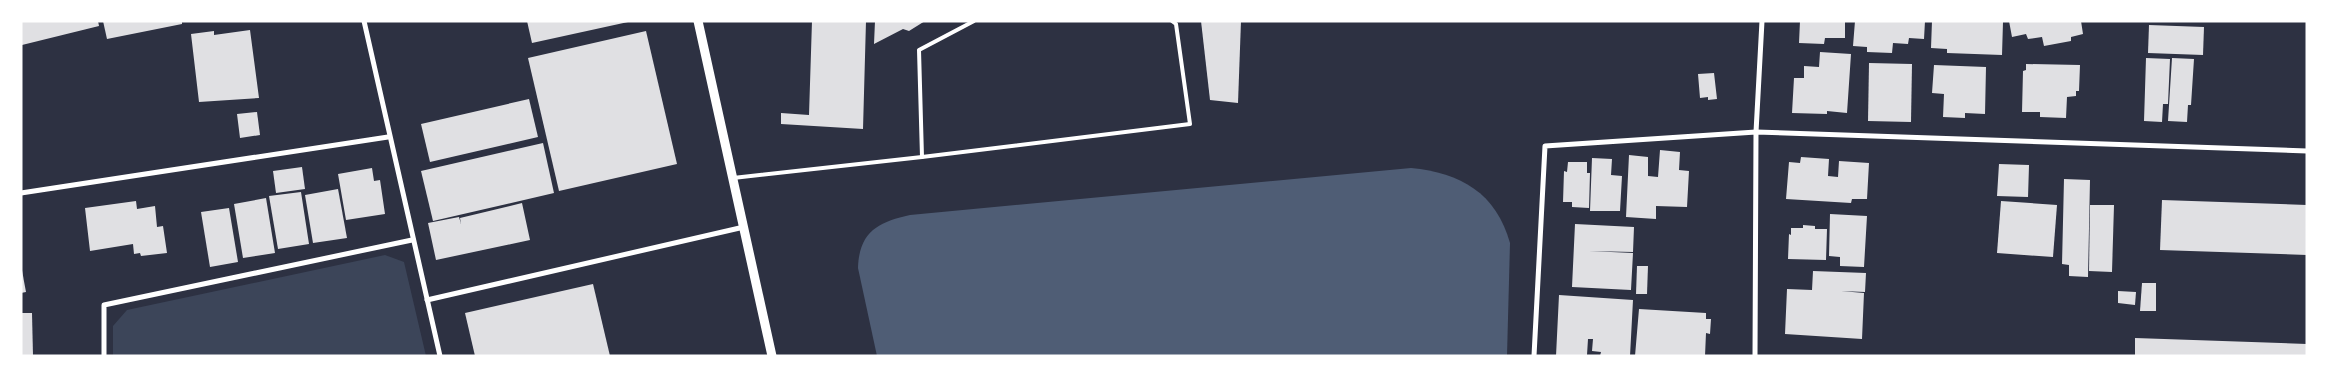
<svg xmlns="http://www.w3.org/2000/svg" width="2328" height="377" font-family="'PT Sans Narrow',sans-serif">
	<style>
		.green { fill: #3c4559 }
		.water { fill: #4f5d75 }
		.building { fill: #e0e0e3 }
		.lines { fill: none; stroke-linecap: round; stroke-linejoin: round }
		.service { stroke: #fff; stroke-width: 4 }
		.minor { stroke: #fff; stroke-width: 5 }
		.tertiary { stroke: #fff; stroke-width: 9 }
	</style>
	<rect width="100%" height="100%" fill="#2d3142"/>
	<path class="green" d="M385 255 404 262 426 356H113V326L127 310Z"/>
	<path class="water" d="M1411 168C1461 173 1496 193 1510 243L1507 356H877L858 268C859 232 878 222 910 215Z"/>
	<g class="building">
		<path d="M21 21H98L99 26 22 45Z"/>
		<path d="M103 21H182V24L107 39Z"/>
		<path d="M527 21H628V22L532 43Z"/>
		<path d="M812 21H866L863 129 781 124V113L809 115Z"/>
		<path d="M875 21H925L909 31 903 29 874 44Z"/>
		<path d="M1201 21H1241L1238 103 1210 100Z"/>
		<path d="M1800 21H1845V38H1825L1824 44 1799 43Z"/>
		<path d="M1855 21H1925L1924 39 1909 38 1908 44 1893 43 1892 53 1867 52V47L1853 46Z"/>
		<path d="M1932 21 2003 22 2002 55 1947 53V49L1931 48Z"/>
		<path d="M2009 21H2081L2083 34 2071 37V41L2044 46 2042 37 2028 39 2026 34 2012 37Z"/>
		<path d="M2149 25 2204 27 2203 55 2148 53Z"/>
		<path d="M250 30 259 98 199 102 191 34 214 31V35Z"/>
		<path d="M646 31 677 164 559 191 528 58Z"/>
		<path d="M1820 52 1851 54 1847 113 1827 111V114L1792 113 1794 78H1804V66L1819 67Z"/>
		<path d="M2146 58 2170 59 2168 104H2163L2162 122 2144 121Z"/>
		<path d="M2172 58 2194 59 2191 105H2188L2187 122 2168 121Z"/>
		<path d="M1869 63 1912 64 1911 122 1868 121Z"/>
		<path d="M2026 64 2080 65 2079 91H2076V96L2067 97 2066 118 2040 117V112H2022L2023 71 2026 70Z"/>
		<path d="M1934 65 1986 67 1985 114 1965 113V118L1943 117 1944 94 1932 93Z"/>
		<path d="M1714 73 1717 99 1708 100V97L1700 98 1698 74Z"/>
		<path d="M529 99 538 137 430 162 421 124Z"/>
		<path d="M257 112 260 135 240 138 237 114Z"/>
		<path d="M543 143 554 193 433 221 421 171Z"/>
		<path d="M1660 150 1680 152 1679 170 1689 171 1687 207 1656 206V219L1626 217 1629 155 1648 157V176L1658 177Z"/>
		<path d="M1801 157 1829 159 1828 176 1838 177 1839 161 1869 163 1867 199H1852L1851 203 1786 199 1789 162 1800 163Z"/>
		<path d="M1592 158 1612 159 1611 175 1622 176 1620 211H1590Z"/>
		<path d="M1568 162H1587V173H1590L1589 208 1572 207V202H1563L1564 171 1567 172Z"/>
		<path d="M1999 164 2029 165 2028 197 1997 196Z"/>
		<path d="M302 167 305 189 276 193 273 171Z"/>
		<path d="M372 168 374 181 380 180 385 214 346 220 338 174Z"/>
		<path d="M2064 179 2090 180 2088 277 2069 276V265L2062 264Z"/>
		<path d="M338 189 347 238 313 243 305 195Z"/>
		<path d="M301 192 309 244 278 249 269 196Z"/>
		<path d="M266 198 275 253 243 258 234 204Z"/>
		<path d="M2162 200 2307 205V255L2160 250Z"/>
		<path d="M136 201 137 209 155 206 157 227 163 226 167 253 141 256 140 253 134 254 133 244 90 251 85 208Z"/>
		<path d="M2001 201 2057 205 2053 257 1997 253Z"/>
		<path d="M522 203 530 240 436 260 428 223 459 217 461 224 460 218Z"/>
		<path d="M2090 205H2114L2112 272 2089 271Z"/>
		<path d="M229 208 238 262 210 267 201 212Z"/>
		<path d="M1830 214 1867 216 1864 267 1840 266V257L1829 256Z"/>
		<path d="M1575 224 1634 227 1633 252 1589 251 1633 253 1631 290 1572 287Z"/>
		<path d="M1803 225 1815 226V229H1827L1826 260 1788 259 1789 234 1791 235V228H1803Z"/>
		<path d="M21 265 26 292 21 293Z"/>
		<path d="M1637 266H1648L1647 294H1636Z"/>
		<path d="M1813 271 1866 273 1865 292 1841 291 1864 293 1862 339 1785 334 1787 289 1812 290Z"/>
		<path d="M2142 283H2156V311H2140Z"/>
		<path d="M593 284 610 356H475L465 313Z"/>
		<path d="M2118 291 2136 292 2135 305 2118 303Z"/>
		<path d="M1559 295 1633 300 1630 356H1600L1601 352 1592 351 1593 339H1588L1587 355 1556 356Z"/>
		<path d="M1639 309 1706 313V319H1711L1710 334 1706 333 1705 356H1635Z"/>
		<path d="M21 313H32L33 356H21Z"/>
		<path d="M2135 338 2307 344V356H2135Z"/>
	</g>
	<g class="lines">
		<g class="service">
			<path d="M922 157 919 50 974 21"/>
			<path d="M733 178 922 157 1190 124 1176 24 1172 21"/>
		</g>
		<g class="minor">
			<path d="M364 21 440 356"/>
			<path d="M21 193 388 137"/>
			<path d="M427 300 744 227"/>
			<path d="M104 356V305L412 240"/>
			<path d="M1534 356 1545 146 1756 132 2307 151"/>
			<path d="M1755 356 1756 132 1762 21"/>
		</g>
		<path class="tertiary" d="M698 21 772 356"/>
	</g>
	<rect width="2328" height="377" fill="none" stroke="#ffffff" stroke-width="45"/>
</svg>
